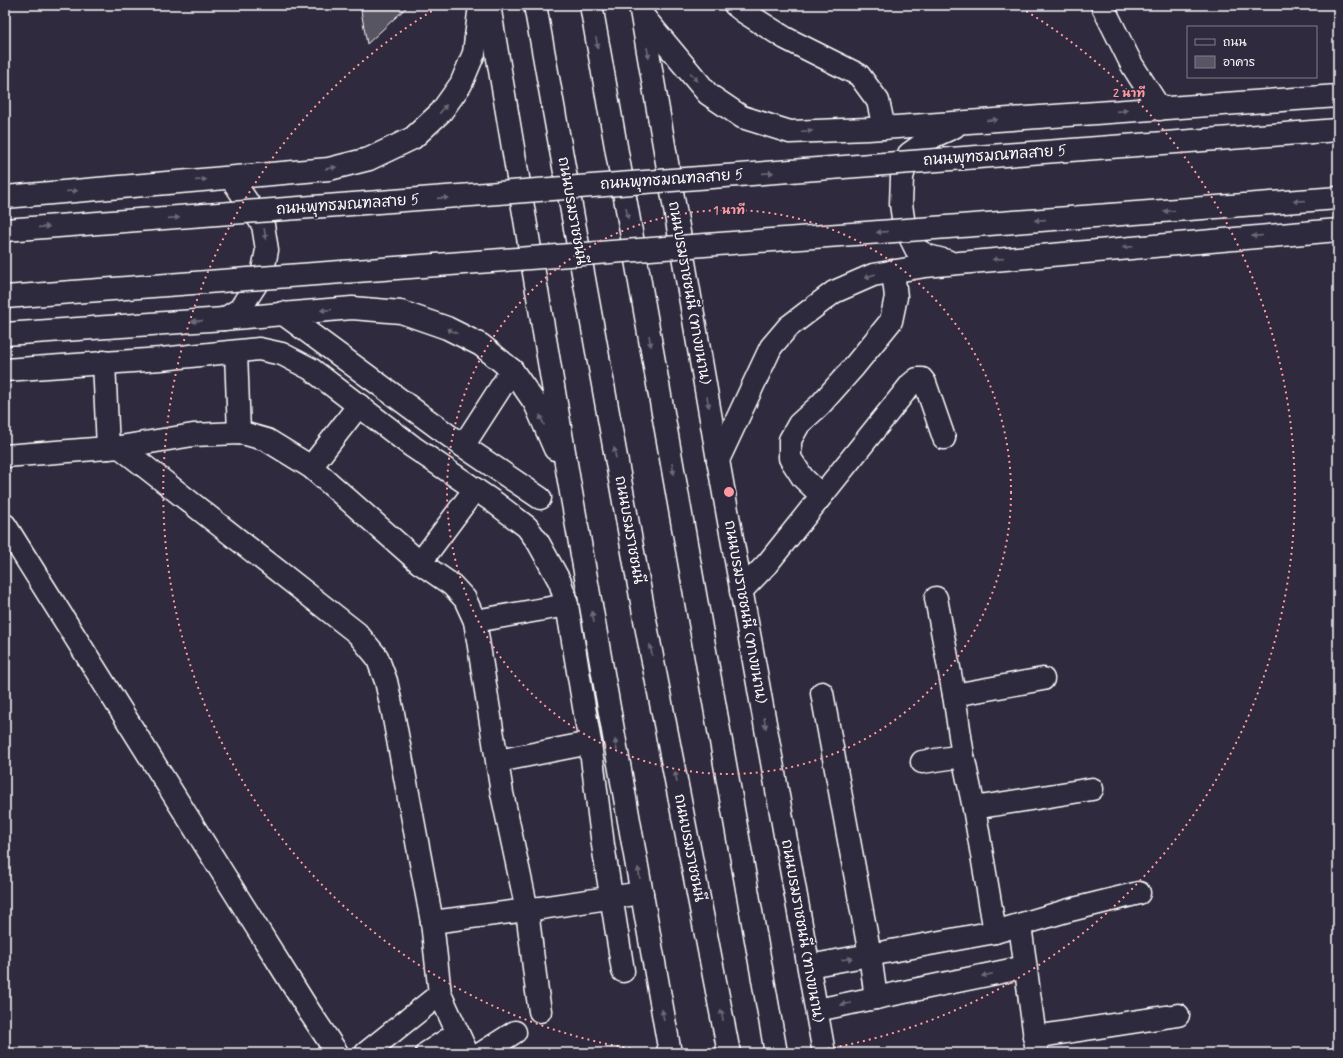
<svg xmlns="http://www.w3.org/2000/svg" width="1343" height="1058" font-family="Mynerve,'Playpen Sans Thai',sans-serif">
	<style>
		.building { fill: #595564; stroke: #fff }
		.lines { fill: none; stroke-linecap: round; stroke-linejoin: round }
		.minor-casing { stroke: #fff; stroke-width: 25 }
		.major-casing { stroke: #fff; stroke-width: 25 }
		.highway-casing { stroke: #fff; stroke-width: 25 }
		.minor { stroke: #2f2a3d; stroke-width: 22 }
		.major { stroke: #2f2a3d; stroke-width: 22 }
		.highway { stroke: #2f2a3d; stroke-width: 22 }
		.major-bridge-casing { stroke: #fff; stroke-width: 25; stroke-linecap: butt }
		.major-bridge { stroke: #2f2a3d; stroke-width: 22 }
		.oneway { fill: #6d6a77 }
		.ring { fill: none; stroke: #ff9aa2; stroke-width: 2; stroke-dasharray: 2 4 }
		.labels { text-anchor: middle; dominant-baseline: central; stroke-width: 3.5; stroke-linejoin: round; paint-order: stroke }
		.street-label { font-size: 15px; fill: #fff; stroke: #2f2a3d }
		.centre { fill: #ff9aa2; stroke: #2f2a3d; stroke-width: 2 }
		.ring-label { font-size: 12px; text-anchor: middle; font-weight: bold; fill: #ff9aa2; stroke: #2f2a3d; stroke-width: 3.5; stroke-linejoin: round; paint-order: stroke }
	</style>
	<rect width="100%" height="100%" fill="#2f2a3d"/>
	<filter id="ink" filterUnits="userSpaceOnUse"><feTurbulence type="fractalNoise" baseFrequency=".025" numOctaves="2"/><feDisplacementMap in="SourceGraphic" scale="8" xChannelSelector="R" yChannelSelector="G"/><feConvolveMatrix kernelMatrix="1 2 1 2 8 2 1 2 1" color-interpolation-filters="sRGB"/></filter>
	<g filter="url(#ink)">
		<path class="building" d="M360 5H409L367 44Z"/>
		<g class="lines">
			<g class="minor-casing">
				<g id="minor">
					<path d="M735 5 744 12 785 38 859 75 878 101 884 128"/>
					<path d="M1102 5 1132 65 1160 109"/>
					<path d="M282 313 463 446 540 498"/>
					<path d="M236 352 239 433"/>
					<path d="M104 362 108 448"/>
					<path d="M5 370 161 359 259 349 282 354 311 369 413 447 494 502 527 527 538 542 560 582 567 605 590 743 603 845 623 971"/>
					<path d="M463 446 512 370"/>
					<path d="M120 447 193 435 239 433 246 434 267 440 311 467 420 563 452 585 465 599 475 621 502 793 527 910 537 992 540 1011"/>
					<path d="M5 456 120 447 357 633 377 657 386 681 393 713 432 922 440 994 467 1053"/>
					<path d="M311 467 359 405"/>
					<path d="M821 495 803 478 790 458V440L799 424 820 405 852 369 891 321 896 297 893 271"/>
					<path d="M5 525 309 1011 337 1053"/>
					<path d="M420 563 475 489"/>
					<path d="M741 591 767 564 911 384 917 379H922L925 383 944 438"/>
					<path d="M936 598 954 695 963 756 974 808 995 932"/>
					<path d="M475 621 567 605"/>
					<path d="M822 693 870 955 876 998"/>
					<path d="M954 695 1043 679"/>
					<path d="M498 761 590 743"/>
					<path d="M922 762 963 756"/>
					<path d="M974 808 1092 789"/>
					<path d="M432 922 527 910 642 893"/>
					<path d="M1020 925 1037 1053"/>
					<path d="M809 966 995 932 1066 911 1139 893"/>
					<path d="M817 1010 1025 967"/>
					<path d="M1034 1037 1178 1015"/>
					<path d="M366 1053 440 994"/>
					<path d="M427 1053 458 1033"/>
					<path d="M482 1053 515 1032"/>
				</g>
			</g>
			<g class="major-casing">
				<g id="major">
					<path d="M489 5 569 481 670 1053"/>
					<path d="M640 5 718 460 824 1053"/>
					<path d="M643 16 708 94 742 117 790 132 868 129 1338 96"/>
					<path d="M5 197 329 169 369 159 413 138 441 112 461 84 474 53 480 5"/>
					<path d="M947 261 928 256 916 249 904 225 901 204 902 177 909 154 934 136 954 127"/>
					<path d="M224 319 240 309 262 275 267 250 263 225 231 178"/>
					<path d="M5 334 224 319 352 308 401 312 447 328 481 345 512 370 535 403 555 449"/>
					<path d="M718 460 771 347 788 327 834 292 873 275 925 266 1338 230"/>
				</g>
			</g>
			<g class="highway-casing">
				<g id="highway">
					<path d="M535 5 648 636 729 1053"/>
					<path d="M591 5 776 1053"/>
				</g>
			</g>
			<use href="#minor" class="minor"/>
			<use href="#major" class="major"/>
			<use href="#highway" class="highway"/>
			<g class="major-bridge-casing">
				<g id="major-bridge">
					<path d="M5 230 1338 130"/>
					<path d="M5 297 1338 198"/>
				</g>
			</g>
			<use href="#major-bridge" class="major-bridge"/>
		</g>
		<defs><path id="oneway-solid" d="M-6-.8H1V-3.2L6.5 0L1 3.2V.8H-6Z"/></defs>
		<g class="oneway">
			<use href="#oneway-solid" transform="translate(597 43) rotate(80)"/>
			<use href="#oneway-solid" transform="translate(648 53) rotate(80)"/>
			<use href="#oneway-solid" transform="translate(694 77) rotate(50)"/>
			<use href="#oneway-solid" transform="translate(443 109) rotate(-52)"/>
			<use href="#oneway-solid" transform="translate(1122 111) rotate(-4)"/>
			<use href="#oneway-solid" transform="translate(992 120) rotate(-4)"/>
			<use href="#oneway-solid" transform="translate(807 131) rotate(-2)"/>
			<use href="#oneway-solid" transform="translate(331 168) rotate(-10)"/>
			<use href="#oneway-solid" transform="translate(768 173) rotate(-4)"/>
			<use href="#oneway-solid" transform="translate(201 180) rotate(-5)"/>
			<use href="#oneway-solid" transform="translate(72 191) rotate(-5)"/>
			<use href="#oneway-solid" transform="translate(443 198) rotate(-4)"/>
			<use href="#oneway-solid" transform="translate(1299 201) rotate(176)"/>
			<use href="#oneway-solid" transform="translate(1169 211) rotate(176)"/>
			<use href="#oneway-solid" transform="translate(627 213) rotate(80)"/>
			<use href="#oneway-solid" transform="translate(174 218) rotate(-4)"/>
			<use href="#oneway-solid" transform="translate(1040 220) rotate(176)"/>
			<use href="#oneway-solid" transform="translate(44 227) rotate(-4)"/>
			<use href="#oneway-solid" transform="translate(882 232) rotate(176)"/>
			<use href="#oneway-solid" transform="translate(265 234) rotate(82)"/>
			<use href="#oneway-solid" transform="translate(1257 236) rotate(175)"/>
			<use href="#oneway-solid" transform="translate(1128 247) rotate(175)"/>
			<use href="#oneway-solid" transform="translate(998 259) rotate(175)"/>
			<use href="#oneway-solid" transform="translate(870 276) rotate(160)"/>
			<use href="#oneway-solid" transform="translate(326 310) rotate(175)"/>
			<use href="#oneway-solid" transform="translate(197 321) rotate(176)"/>
			<use href="#oneway-solid" transform="translate(452 331) rotate(-154)"/>
			<use href="#oneway-solid" transform="translate(650 341) rotate(80)"/>
			<use href="#oneway-solid" transform="translate(708 402) rotate(80)"/>
			<use href="#oneway-solid" transform="translate(542 420) rotate(-113)"/>
			<use href="#oneway-solid" transform="translate(615 453) rotate(-100)"/>
			<use href="#oneway-solid" transform="translate(673 469) rotate(80)"/>
			<use href="#oneway-solid" transform="translate(593 617) rotate(-100)"/>
			<use href="#oneway-solid" transform="translate(651 650) rotate(-101)"/>
			<use href="#oneway-solid" transform="translate(765 723) rotate(80)"/>
			<use href="#oneway-solid" transform="translate(616 745) rotate(-100)"/>
			<use href="#oneway-solid" transform="translate(676 777) rotate(-101)"/>
			<use href="#oneway-solid" transform="translate(639 873) rotate(-100)"/>
			<use href="#oneway-solid" transform="translate(847 959) rotate(-10)"/>
			<use href="#oneway-solid" transform="translate(987 975) rotate(168)"/>
			<use href="#oneway-solid" transform="translate(846 1004) rotate(168)"/>
			<use href="#oneway-solid" transform="translate(663 1015) rotate(-100)"/>
			<use href="#oneway-solid" transform="translate(722 1015) rotate(-101)"/>
		</g>
	</g>
	<g class="ring">
		<circle cx="729" cy="492" r="282"/>
		<path d="M660 1053A565 565 0 0 1 442 5M1016 5A565 565 0 0 1 798 1053"/>
	</g>
	<g class="labels">
		<g class="street-label">
			<text transform="translate(995 156) rotate(-4)">ถนนพุทธมณฑลสาย 5</text>
			<text transform="translate(672 180) rotate(-4)">ถนนพุทธมณฑลสาย 5</text>
			<text transform="translate(348 205) rotate(-4)">ถนนพุทธมณฑลสาย 5</text>
			<text transform="translate(572 211) rotate(80)">ถนนบรมราชชนนี</text>
			<text transform="translate(689 293) rotate(80)">ถนนบรมราชชนนี (ทางขนาน)</text>
			<text transform="translate(629 530) rotate(80)">ถนนบรมราชชนนี</text>
			<text transform="translate(745 612) rotate(80)">ถนนบรมราชชนนี (ทางขนาน)</text>
			<text transform="translate(689 848) rotate(79)">ถนนบรมราชชนนี</text>
			<text transform="translate(802 931) rotate(80)">ถนนบรมราชชนนี (ทางขนาน)</text>
		</g>
	</g>
	<circle cx="729" cy="492" r="6" class="centre"/>
	<g class="ring-label">
		<text x="1129" y="97">2 นาที</text>
		<text x="729" y="214">1 นาที</text>
	</g>
	<rect width="1343" height="1058" fill="none" stroke="#2f2a3d" stroke-width="20"/>
	<rect x="10" y="10" width="1323" height="1038" fill="none" stroke="#fff" stroke-width="1.5" filter="url(#ink)"/>
	<rect x="1187" y="26" width="130" height="52" fill="#2f2a3d" stroke="#827f8b"/>
	<rect x="1195" y="39" width="20" height="6" fill="#2f2a3d" stroke="#827f8b"/>
	<text x="1223" y="46" font-size="12" fill="#ffffff">ถนน</text>
	<rect x="1195" y="56" width="20" height="12" fill="#595564" stroke="#827f8b"/>
	<text x="1223" y="66" font-size="12" fill="#ffffff">อาคาร</text>
</svg>
